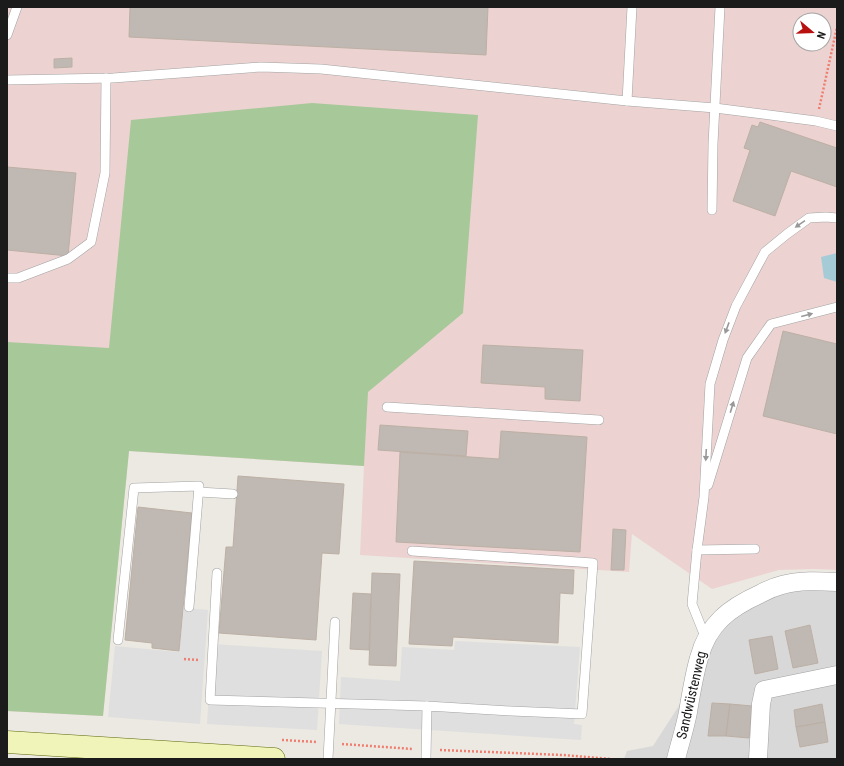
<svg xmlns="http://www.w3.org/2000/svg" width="844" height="766" font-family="'Roboto Condensed',sans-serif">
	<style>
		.residential { fill: #d9d8d8 }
		.commercial { fill: #ecd3d1; fill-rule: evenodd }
		.forest { fill: #a7c899 }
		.parking { fill: #dfdfdf }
		.water { fill: #a5cbd7 }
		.building { fill: #c0b8b2; stroke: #bcb0a5 }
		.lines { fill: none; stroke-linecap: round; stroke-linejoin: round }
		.lane-casing { stroke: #a2a2a2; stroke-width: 10 }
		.street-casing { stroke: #a2a2a2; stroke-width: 19 }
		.secondary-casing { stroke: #5d680d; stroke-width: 23 }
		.path { stroke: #ee7e70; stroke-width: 2.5; stroke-dasharray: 2 2; stroke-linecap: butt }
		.lane { stroke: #fff; stroke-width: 9 }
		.street { stroke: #fff; stroke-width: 18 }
		.secondary { stroke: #f0f4b8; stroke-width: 22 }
		.oneway { fill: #989898 }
		.labels { text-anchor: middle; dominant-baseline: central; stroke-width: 3; stroke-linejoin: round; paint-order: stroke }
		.street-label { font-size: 14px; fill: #1b1b1b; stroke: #fff }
	</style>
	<rect width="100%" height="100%" fill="#ece9e2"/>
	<path class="residential" d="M837 582V759H624L627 751 653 746 693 684 699 657 739 604Z"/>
	<path class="commercial" d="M7 7H837V570L815 569 779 570 712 589 632 534 629 572 360 555 364 466 129 451 103 716 7 711ZM800 20H824V44H800Z"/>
	<path class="forest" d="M312 103 478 115 463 313 368 392 364 466 129 451 103 716 7 711V342L109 348 131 120Z"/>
	<g class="parking">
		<path d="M184 608 208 610 200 724 108 717 115 646 179 652Z"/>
		<path d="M455 641 580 647 574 724 582 725 581 740 339 724 341 677 400 681 402 647 454 650Z"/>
		<path d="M212 644 322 651 317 730 207 724Z"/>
	</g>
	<path class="water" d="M837 253V282L824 278 821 257Z"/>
	<g class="building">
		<path d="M130 7H488L486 55 129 37Z"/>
		<path d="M72 58V67L54 68V59Z"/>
		<path d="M760 122 837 148V187L791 171 775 216 733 201 750 150 744 148 752 125 758 127Z"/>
		<path d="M7 167 76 173 68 256 7 250Z"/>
		<path d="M783 331 837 344V434L763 416Z"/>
		<path d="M483 345 583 350 580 401 545 399V387L481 383Z"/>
		<path d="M380 425 468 431 466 456 378 450Z"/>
		<path d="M501 431 587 437 580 552 396 542 400 452 499 459Z"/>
		<path d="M238 476 344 484 339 554 322 553 316 640 219 633 226 547H233Z"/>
		<path d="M138 507 192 513 179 651 152 648V643L125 640Z"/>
		<path d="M613 529 626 530 624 570H611Z"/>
		<path d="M414 561 574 570 573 594 560 593 558 643 453 637 452 646 409 644Z"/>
		<path d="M372 573 400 574 396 666 369 665Z"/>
		<path d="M353 593 371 594 369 650 350 649Z"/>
		<path d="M810 625 818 663 793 668 785 631Z"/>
		<path d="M772 636 778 669 755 674 749 640Z"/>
		<path d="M712 703 730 704 726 736H708Z"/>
		<path d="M730 704 752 706 749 738 726 736Z"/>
		<path d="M822 704 825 722 796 727 794 710Z"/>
		<path d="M825 722 828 742 800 747 796 727Z"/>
	</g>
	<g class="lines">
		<g class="lane-casing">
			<g id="lane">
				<path d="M7 35 17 7"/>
				<path d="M7 80 113 78 261 67 321 69 627 101 715 108 816 121 837 126"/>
				<path d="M627 101 632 7"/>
				<path d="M712 210 713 144 720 7"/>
				<path d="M7 278H18L68 259 91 242 105 173 106 78"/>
				<path d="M387 407 599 420"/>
				<path d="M708 485 747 358 771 324 837 307"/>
				<path d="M199 492 233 494"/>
				<path d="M697 550 755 549"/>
				<path d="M412 551 593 563 582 714 511 711 427 706 426 759"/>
				<path d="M217 573 210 700 427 706"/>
				<path d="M706 639 692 604 697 550 704 497 710 384 723 340 736 306 765 252 787 234 809 218 826 217 837 218"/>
				<path d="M118 640 134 488 199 486 189 607"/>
				<path d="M328 759 335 622"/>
			</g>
		</g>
		<g class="street-casing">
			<g id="street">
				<path d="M676 759C680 743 685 728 688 712 691 694 694 675 699 658 708 624 729 608 760 594 767 590 774 587 782 585 800 580 819 581 837 582"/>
				<path d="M758 759 761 704 764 690 837 675"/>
			</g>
		</g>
		<g class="secondary-casing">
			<path id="secondary" d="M7 742 274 759"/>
		</g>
		<g class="path">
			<path d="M819 109 837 27"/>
			<path d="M184 659 199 660"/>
			<path d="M282 740 317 742"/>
			<path d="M342 744 413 749"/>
			<path d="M440 750 538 754 563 755 611 759"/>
		</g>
		<use href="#lane" class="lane"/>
		<use href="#street" class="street"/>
		<use href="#secondary" class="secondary"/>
	</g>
	<defs><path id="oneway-solid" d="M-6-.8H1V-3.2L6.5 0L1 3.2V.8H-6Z"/></defs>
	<g class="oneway">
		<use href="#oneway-solid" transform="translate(800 224) rotate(146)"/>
		<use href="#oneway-solid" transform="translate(807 315) rotate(-15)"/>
		<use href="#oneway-solid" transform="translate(727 328) rotate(110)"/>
		<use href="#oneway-solid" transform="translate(732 407) rotate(-73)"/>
		<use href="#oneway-solid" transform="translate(706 455) rotate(93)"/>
	</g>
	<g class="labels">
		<g class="street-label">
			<text transform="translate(691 695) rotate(-77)">Sandwüstenweg</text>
		</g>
	</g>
	<rect width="844" height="766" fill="none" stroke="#1b1b1b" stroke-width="16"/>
	<g transform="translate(812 32) rotate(109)"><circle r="19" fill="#ffffff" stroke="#a4a4a4"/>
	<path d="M0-3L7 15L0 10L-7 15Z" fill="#b8100f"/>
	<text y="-6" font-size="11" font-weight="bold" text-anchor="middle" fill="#1b1b1b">N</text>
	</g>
</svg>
